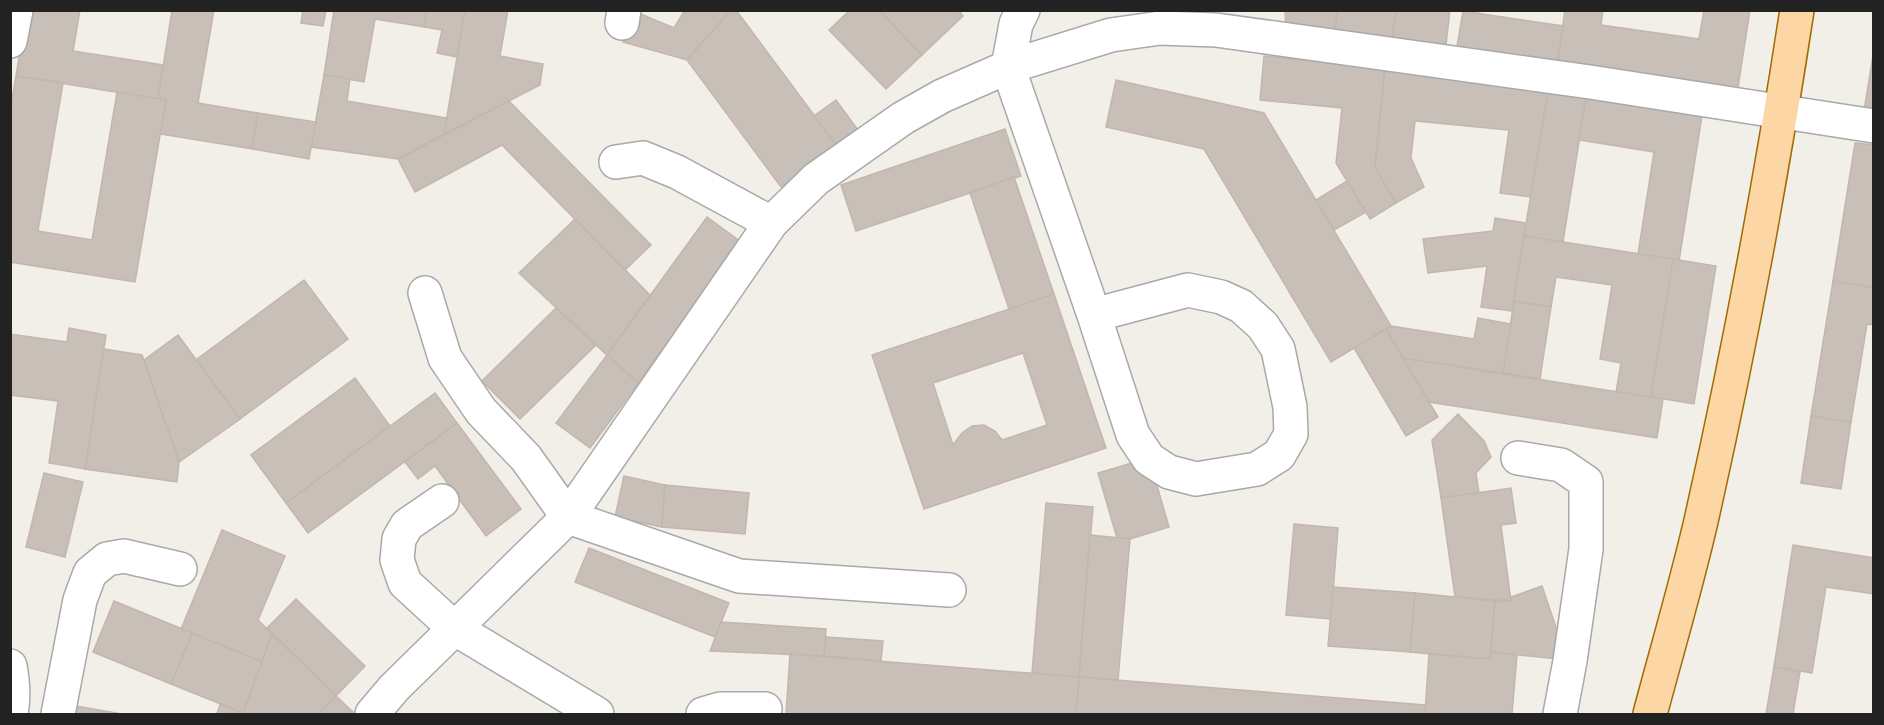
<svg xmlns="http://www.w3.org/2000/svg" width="1884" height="725" font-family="Helvetica,sans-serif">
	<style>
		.building { fill: #c7bfb8; stroke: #c4b6ab; stroke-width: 1.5; fill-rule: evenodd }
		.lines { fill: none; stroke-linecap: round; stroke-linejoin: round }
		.minor-casing { stroke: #a9a9a9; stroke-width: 36 }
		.major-casing { stroke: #a06b00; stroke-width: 36 }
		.minor { stroke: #fff; stroke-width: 33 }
		.major { stroke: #fcd6a4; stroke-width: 33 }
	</style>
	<rect width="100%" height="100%" fill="#f2efe9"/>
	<g class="building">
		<path d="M27 10H80L73 51 163 65 158 99 16 76Z"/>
		<path d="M172 10H214L198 103 258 113 252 149 160 134 166 100 158 99Z"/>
		<path d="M303 10 326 11 323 26 301 23Z"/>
		<path d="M334 10H427L424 27 375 19 364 82 324 75Z"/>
		<path d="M427 10H465L457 57 437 53 442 30 424 27Z"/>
		<path d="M465 10H508L500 56 543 64 540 85 444 134Z"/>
		<path d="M685 10H731L687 60 623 42 636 12 674 28Z"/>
		<path d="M731 10H736L837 146 781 187 687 60Z"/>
		<path d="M850 10H879L922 55 886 89 829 30Z"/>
		<path d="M879 10H958L963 16 922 55Z"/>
		<path d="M1285 10H1338L1333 39 1286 33Z"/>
		<path d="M1338 10H1396L1391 46 1333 39Z"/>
		<path d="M1396 10H1450L1446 45 1393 37Z"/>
		<path d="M1565 10H1603L1601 25 1699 39 1704 10H1750L1737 94 1557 67Z"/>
		<path d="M1463 11 1563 26 1557 67 1456 52Z"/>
		<path d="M1874 49V118L1863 117Z"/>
		<path d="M1264 56 1385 68 1375 167 1396 203 1370 219 1336 163 1342 108 1260 100Z"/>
		<path d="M1385 68 1549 86 1531 197 1500 193 1509 130 1415 121 1411 158 1424 187 1396 203 1375 167Z"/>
		<path d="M324 75 350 79 347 101 447 118 444 134 398 159 311 147Z"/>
		<path d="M16 76 63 83 38 231 92 240 117 92 166 100 135 282 10 262V110Z"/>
		<path d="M1116 80 1264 113 1391 326 1331 362 1204 149 1106 127Z"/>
		<path d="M1549 86 1587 92 1563 242 1524 236Z"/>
		<path d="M1586 98 1702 116 1679 261 1638 254 1654 152 1579 140Z"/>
		<path d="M836 100 858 130 837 146 814 116Z"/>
		<path d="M509 101 651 245 625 270 502 145 415 192 398 159Z"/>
		<path d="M258 113 316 122 309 159 252 149Z"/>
		<path d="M1005 129 1021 176 856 231 841 185Z"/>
		<path d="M1855 143 1874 145V288L1833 281Z"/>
		<path d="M1014 177 1054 294 1009 309 970 193Z"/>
		<path d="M1347 181 1366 212 1334 230 1316 200Z"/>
		<path d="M707 217 741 242 638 383 607 355Z"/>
		<path d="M1495 218 1526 223 1512 311 1481 307 1487 266 1428 273 1423 239 1493 231Z"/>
		<path d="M575 219 650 295 607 355 519 273Z"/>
		<path d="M1524 236 1673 259 1651 397 1616 392 1621 363 1600 359 1612 285 1556 277 1551 307 1514 301Z"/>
		<path d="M1673 259 1716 266 1694 404 1651 397Z"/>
		<path d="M304 280 348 339 240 419 196 360Z"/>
		<path d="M1833 281 1874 288V325L1867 324 1851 422 1811 416Z"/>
		<path d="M1054 294 1106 448 924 509 872 355ZM1023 353 1047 425 1002 440 995 431 984 425 972 426 962 433 953 445 933 383Z"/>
		<path d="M1514 301 1551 307 1540 379 1503 373Z"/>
		<path d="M556 308 596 345 520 419 482 381Z"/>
		<path d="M1478 318 1511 324 1503 373 1403 358 1386 329 1391 326 1474 339Z"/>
		<path d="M69 328 106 335 85 469 49 463 58 401 10 395V334L67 342Z"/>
		<path d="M1386 329 1438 417 1406 436 1354 348Z"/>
		<path d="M178 335 240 419 179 462 144 360Z"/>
		<path d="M104 349 142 355 179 462 177 482 85 469Z"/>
		<path d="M607 355 638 383 590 448 556 423Z"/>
		<path d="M1403 358 1663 399 1657 438 1429 402Z"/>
		<path d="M355 378 390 426 286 503 251 455Z"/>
		<path d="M435 393 457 423 308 533 286 503Z"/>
		<path d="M1458 414 1484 441 1491 457 1476 473 1479 493 1441 498 1432 440Z"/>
		<path d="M1811 416 1851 422 1841 489 1801 483Z"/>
		<path d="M457 423 521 509 486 536 435 466 418 479 405 462Z"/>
		<path d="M1149 458 1169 527 1130 539 1117 538 1098 473Z"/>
		<path d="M44 473 83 482 65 557 26 547Z"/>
		<path d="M624 476 665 485 662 527 615 517Z"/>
		<path d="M665 485 749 493 745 534 662 527Z"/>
		<path d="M1511 488 1516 523 1501 525 1511 601 1455 597 1441 498Z"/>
		<path d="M1046 503 1093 507 1079 677 1032 673Z"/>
		<path d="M1294 524 1338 528 1331 619 1286 615Z"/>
		<path d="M222 530 285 556 258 620 272 634 262 662 181 629Z"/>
		<path d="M1090 535 1130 539 1118 680 1079 677Z"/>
		<path d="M1793 545 1874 558V594L1826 587 1812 673 1774 667Z"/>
		<path d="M589 548 729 603 715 637 575 582Z"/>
		<path d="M1542 586 1560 639 1558 659 1491 652 1495 601H1511V597Z"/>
		<path d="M1333 587 1415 593 1410 652 1328 646Z"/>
		<path d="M1415 593 1495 601 1490 659 1410 652Z"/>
		<path d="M296 599 365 666 336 696 267 628Z"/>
		<path d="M114 601 192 633 171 684 93 652Z"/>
		<path d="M721 622 826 629 824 656 710 651Z"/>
		<path d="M192 633 262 662 243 713 171 684Z"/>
		<path d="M272 634 336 696 318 714H217L220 704 243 713Z"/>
		<path d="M826 637 883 641 881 661 824 656Z"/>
		<path d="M1491 652 1517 655 1512 714H1425L1429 654 1490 659Z"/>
		<path d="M790 654 1079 677 1076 714H786Z"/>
		<path d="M1774 667 1800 672 1793 714H1766Z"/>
		<path d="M1079 677 1425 705V714H1076Z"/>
		<path d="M336 696 353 712 351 714H318Z"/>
		<path d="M76 706 122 714H75Z"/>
	</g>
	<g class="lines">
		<g class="minor-casing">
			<g id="minor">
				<path d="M1023 10 1016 24 1008 67 1094 315 1133 435 1149 459 1169 472 1196 479 1257 469 1279 455 1291 434 1290 407 1278 349 1263 326 1241 306 1221 297 1188 290 1094 315"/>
				<path d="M622 23 624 10"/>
				<path d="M10 41 16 10"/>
				<path d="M616 162 643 158 677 172 771 223"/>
				<path d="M425 293 445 358 481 411 526 458 568 517 739 576 949 590"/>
				<path d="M1518 458 1561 465 1586 482V549L1570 661 1560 714"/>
				<path d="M442 501 407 525 399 539 397 560 405 583 454 628 597 714"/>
				<path d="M10 666C13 682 14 698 11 714"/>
				<path d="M58 714 80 600 90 573 107 559 124 556 180 569"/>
				<path d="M372 714 394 688 568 517 771 223 816 179 903 118 942 96 1008 67 1111 35 1160 28 1216 30 1590 82 1874 126"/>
				<path d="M703 714 720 709H765"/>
			</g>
		</g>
		<g class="major-casing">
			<path id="major" d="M1650 714C1667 650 1686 586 1701 521 1739 352 1771 181 1797 10"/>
		</g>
		<use href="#minor" class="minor"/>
		<use href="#major" class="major"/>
	</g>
	<rect width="1884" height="725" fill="none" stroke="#222222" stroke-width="24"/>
</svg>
